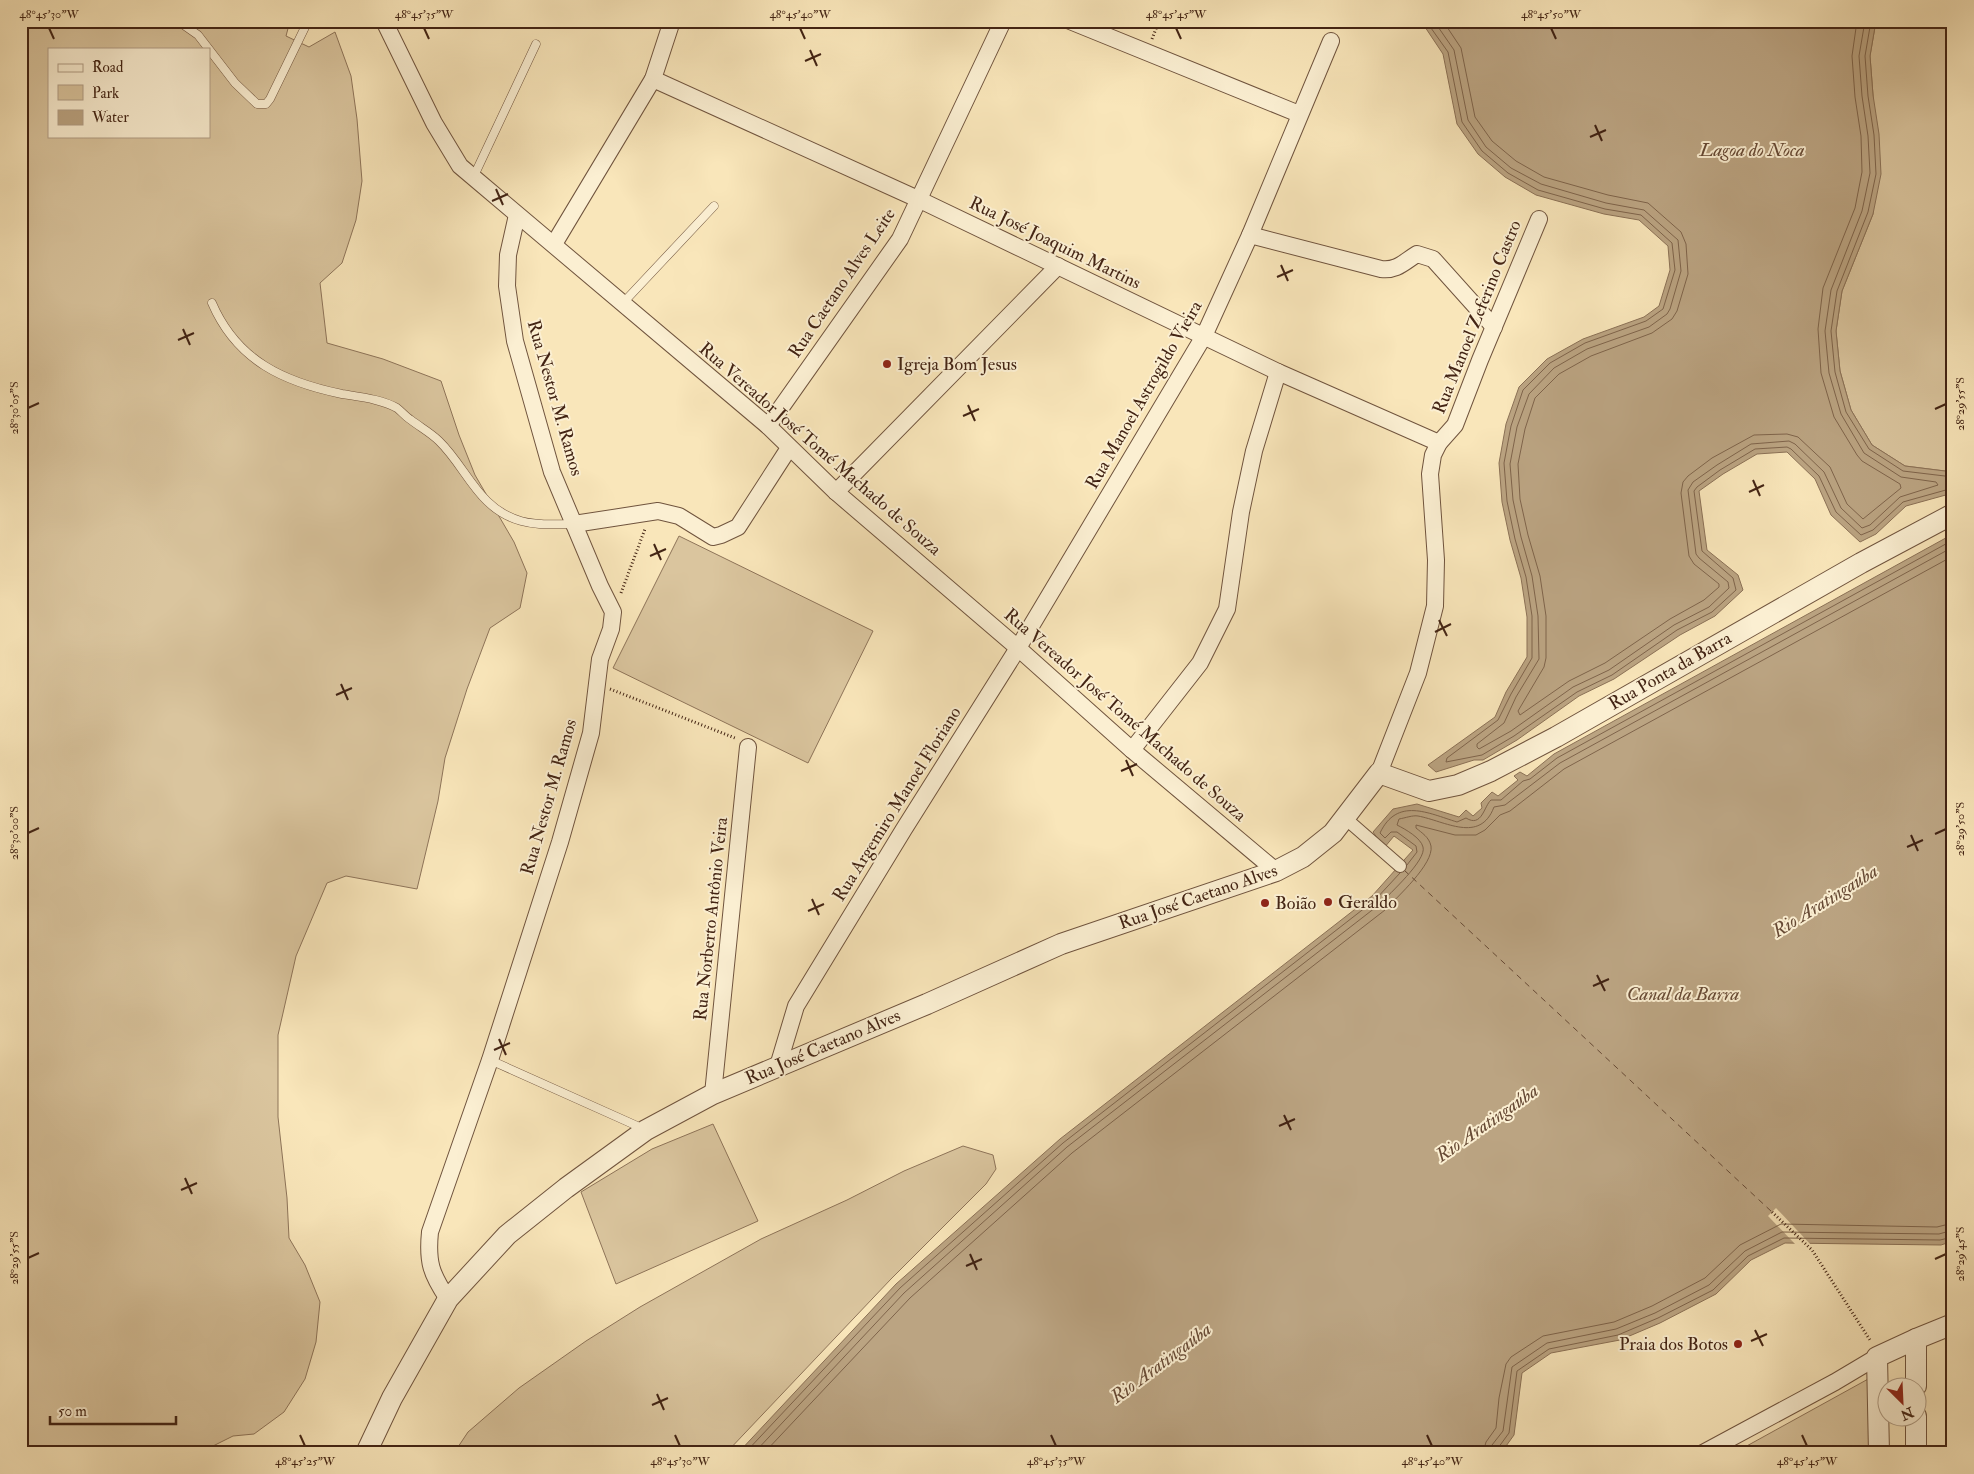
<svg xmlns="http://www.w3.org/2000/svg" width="1974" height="1474" font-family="'IM FELL Double Pica',serif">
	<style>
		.green { fill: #dac59e; stroke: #8e7459; fill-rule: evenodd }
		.water { fill: #bba482; stroke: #8b7156 }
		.pier { fill: #f9e6ba }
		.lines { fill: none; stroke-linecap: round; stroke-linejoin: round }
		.shore { stroke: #7f644b; stroke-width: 1 }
		.ferry { stroke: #674a35; stroke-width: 1; stroke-dasharray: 6 5; stroke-linecap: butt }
		.service-casing { stroke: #70543e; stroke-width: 9 }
		.pedestrian-casing { stroke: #70543e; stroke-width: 14 }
		.minor-casing { stroke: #70543e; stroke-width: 18 }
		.tertiary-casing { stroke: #70543e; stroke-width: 22 }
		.path { stroke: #432414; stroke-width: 3; stroke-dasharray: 1 2.5; stroke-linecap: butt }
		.service { stroke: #fbefd2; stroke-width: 8 }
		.pedestrian { stroke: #fbefd2; stroke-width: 12 }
		.minor { stroke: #fbefd2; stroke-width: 16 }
		.tertiary { stroke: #fbefd2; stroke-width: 20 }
		.ticks { fill: none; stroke: #432414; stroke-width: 2 }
		.poi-dot { fill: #8f2418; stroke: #fbefd2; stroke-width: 2 }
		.labels { text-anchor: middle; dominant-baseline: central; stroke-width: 4; stroke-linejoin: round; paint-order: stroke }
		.street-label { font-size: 18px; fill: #432414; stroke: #fbefd2 }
		.poi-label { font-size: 18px; fill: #432414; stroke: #fbefd2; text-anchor: start }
		.water-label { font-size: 19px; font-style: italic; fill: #674a35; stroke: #fbefd2 }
		.neatline { fill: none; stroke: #432414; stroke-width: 2 }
		.ticks-label { font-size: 12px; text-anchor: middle; fill: #432414 }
	</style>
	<rect width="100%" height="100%" fill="#f9e6ba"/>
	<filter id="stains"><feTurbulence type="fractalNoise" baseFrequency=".004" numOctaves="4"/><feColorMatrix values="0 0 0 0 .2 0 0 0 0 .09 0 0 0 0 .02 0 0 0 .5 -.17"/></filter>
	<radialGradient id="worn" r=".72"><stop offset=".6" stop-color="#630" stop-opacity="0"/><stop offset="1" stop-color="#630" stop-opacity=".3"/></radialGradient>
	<g class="green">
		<path d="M21 21H290L286 36 309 47 335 32 351 76 357 119 362 181 356 220 342 263 320 283 327 343 383 359 441 381 459 435 475 475 514 542 527 573 520 608 490 628 467 689 445 758 438 801 417 889 346 876 327 883 296 956 278 1035V1117L287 1198 289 1238 305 1265 320 1302 316 1342 305 1379 284 1412 254 1434 233 1436 199 1453H21ZM49 49H209V136H49Z"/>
		<path d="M1876 21H1953V472L1905 466 1872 445 1851 410 1840 371 1836 331 1842 291 1873 214V95L1870 56Z"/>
		<path d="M679 536 873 631 808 763 613 668Z"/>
		<path d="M713 1124 758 1221 616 1284 581 1192 652 1149Z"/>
		<path d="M963 1146 993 1155 996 1169 986 1184 891 1279 726 1453H454L468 1432 519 1388 586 1341 640 1307 761 1239 847 1200 904 1171Z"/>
		<path d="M1870 1378 1873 1453H1734Z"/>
	</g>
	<g class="water">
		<path d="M1415 21H1876L1870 56 1873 95 1879 134 1881 174 1873 214 1842 291 1836 331 1840 371 1851 410 1872 445 1905 466 1953 472V493L1906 506 1876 534 1860 542 1831 515 1815 479 1787 452 1757 454 1723 474 1699 491 1707 550 1738 575 1743 590 1715 616 1680 635 1614 679 1579 696 1517 740 1483 760H1474L1436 772 1428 765 1495 717 1506 692 1527 657V617L1521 578 1510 540 1502 502 1499 463 1506 424 1519 387 1547 359 1583 339 1644 317 1659 306 1670 270 1668 246 1639 220 1604 214 1536 195 1505 177 1478 154 1457 124 1443 54 1423 24Z"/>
		<path d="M1953 534V1241L1941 1245 1785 1243 1751 1260 1716 1294 1660 1323 1620 1340 1551 1353 1522 1373 1514 1435 1501 1453H738L896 1284 1060 1139 1372 896 1413 850 1394 836 1384 848 1373 832 1393 809 1417 804 1459 817 1466 810 1473 816 1482 808 1481 803 1492 792 1498 796 1518 780 1514 776 1520 772 1527 776 1554 754Z"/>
	</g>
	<path class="pier" d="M1776 1208 1812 1246 1796 1245 1768 1216Z"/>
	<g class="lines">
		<g class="shore">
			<path d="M1426 21 1448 52 1462 122 1482 151 1508 173 1538 190 1605 209 1641 215 1672 243 1675 270 1663 309 1646 321 1585 343 1550 363 1523 390 1511 426 1504 463 1507 501 1515 539 1526 577 1532 616V658L1511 694 1498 720 1447 758 1446 762 1482 755 1514 736 1577 692 1612 675 1677 630 1712 612 1736 590 1733 578 1702 551 1694 491 1697 487 1720 470 1755 449 1787 447 1791 449 1819 476 1836 512 1861 535 1873 530 1903 502 1953 488"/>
			<path d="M1434 21 1454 50 1468 120 1486 147 1511 168 1541 184 1606 203 1644 210 1678 240 1681 271 1670 309 1667 314 1649 327 1587 349 1554 368 1529 394 1517 427 1510 464 1513 500 1521 537 1532 576 1538 616 1539 659 1516 697 1504 723 1477 744V747L1479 749 1511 731 1573 687 1609 670 1674 625 1709 607 1729 588 1728 582 1699 558 1696 554 1688 490 1693 482 1717 465 1751 444 1789 441 1795 444 1824 472 1841 508 1862 528 1870 525 1900 497 1938 485 1936 482 1901 477 1864 453 1841 414 1829 373 1825 331 1831 290 1862 211 1870 173 1868 136 1862 96 1859 56 1865 21"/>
			<path d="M1443 21 1461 48 1475 117 1492 141 1516 161 1544 177 1608 195 1648 203 1681 232 1686 244 1688 274 1677 311 1672 319 1652 333 1591 356 1559 374 1535 398 1525 429 1518 464 1520 499 1528 535 1540 576 1546 616V658L1544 667 1518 711 1520 715 1569 681 1605 663 1670 619 1704 600 1719 587V584L1694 564 1689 556 1681 493 1683 482 1688 476 1712 458 1754 435 1787 434 1798 437 1830 467 1847 504 1863 519 1901 488 1900 484 1862 461 1857 455 1834 417 1821 373 1818 329 1823 288 1855 208 1862 172 1861 136 1855 97 1852 56 1857 21"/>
			<path d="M1871 21 1865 56 1868 96 1874 135 1876 174 1868 212 1837 291 1831 331 1835 372 1846 412 1869 449 1903 471 1953 477"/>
			<path d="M1407 865 1417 852 1416 846 1397 832H1391L1385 838 1380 833C1397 797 1428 813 1457 822L1466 818C1482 828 1484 806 1491 800H1501L1523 781 1530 779 1557 758 1953 540"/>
			<path d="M745 1453 900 1288 1063 1143 1375 900 1400 873"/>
			<path d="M754 1453 904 1293 1067 1147 1380 904C1389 894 1427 860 1423 847 1421 838 1405 829 1397 825L1399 819C1405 818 1413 815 1418 816 1445 821 1480 844 1494 807L1505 805 1560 763 1953 547"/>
			<path d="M764 1453 910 1298 1072 1153 1385 910C1397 897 1434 864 1431 846 1429 837 1422 833 1416 828V825L1455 835H1476L1485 830 1500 815 1510 811 1564 769 1953 556"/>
			<path d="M1483 1453 1486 1442 1496 1428 1499 1398 1506 1364 1511 1357 1543 1336 1614 1322 1652 1306 1705 1278 1740 1245 1781 1224 1937 1227 1953 1223"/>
			<path d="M1491 1453 1492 1445 1503 1431 1512 1367 1547 1343 1616 1329 1655 1313 1709 1285 1745 1251 1782 1232 1939 1234 1953 1230"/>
			<path d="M1497 1453 1498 1448 1509 1433 1517 1371 1549 1349 1618 1335 1658 1318 1713 1290 1748 1256 1784 1238 1940 1240 1953 1237"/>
		</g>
		<path class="ferry" d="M1404 870 1772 1212"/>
		<g class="service-casing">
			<g id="service">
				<path d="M178 21 198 35 235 83 257 104H266L270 99 308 21"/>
				<path d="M473 178 536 44"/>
				<path d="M212 303C237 361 284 382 342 394 360 397 381 399 397 408 402 412 406 417 411 420 420 427 431 433 439 441 467 468 478 509 521 521 538 526 556 524 574 524"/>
				<path d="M622 304 714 206"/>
				<path d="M490 1060 644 1129"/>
			</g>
		</g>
		<g class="pedestrian-casing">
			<path id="pedestrian" d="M1345 818 1400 866"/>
		</g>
		<g class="minor-casing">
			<g id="minor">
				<path d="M384 21 434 123 460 166 768 426 836 492 1018 648 1132 750 1276 871"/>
				<path d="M1070 21 1299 114"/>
				<path d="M653 79 920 200 1278 372 1439 443"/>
				<path d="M1250 235 1381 269C1397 271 1404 262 1417 254L1433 259 1494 327"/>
				<path d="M554 244 653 79 672 21"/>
				<path d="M768 426 900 239 1003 21"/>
				<path d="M836 492 1058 266"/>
				<path d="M574 524 658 511 679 516 713 537 721 535 738 527 789 448"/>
				<path d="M1132 750 1200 663 1227 609 1241 512 1254 451 1278 372"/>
				<path d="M1379 773 1418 673 1435 606 1436 560 1430 474 1433 455 1439 443 1455 425 1480 360 1539 219"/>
				<path d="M778 1066 796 1006 904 829 1018 648 1204 336 1250 235 1331 41"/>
				<path d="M713 1094 748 747"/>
				<path d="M448 1299C431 1274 427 1262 430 1232L490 1060 560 842 591 733 600 659 611 629 613 612 600 586 552 472 515 341 507 286 508 255 517 215"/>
				<path d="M1703 1453 1835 1382 1877 1357"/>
			</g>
		</g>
		<g class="tertiary-casing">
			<g id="tertiary">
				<path d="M1916 1339V1386"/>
				<path d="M1916 1416V1453"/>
				<path d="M366 1453 392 1398 448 1299 507 1235 566 1188 646 1130 713 1094 927 1004 1061 944 1276 871 1303 857 1333 833 1379 773 1429 791 1458 785 1491 771 1556 737 1861 563 1953 514"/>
				<path d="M1879 1453 1877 1357 1916 1339 1953 1324"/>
			</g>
		</g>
		<g class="path">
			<path d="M1152 39 1159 21"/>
			<path d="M621 593 645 529"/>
			<path d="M610 689 735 738"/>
			<path d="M1772 1212 1812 1250 1870 1340"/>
		</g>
		<use href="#service" class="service"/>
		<use href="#pedestrian" class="pedestrian"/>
		<use href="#minor" class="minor"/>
		<use href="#tertiary" class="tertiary"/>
	</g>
	<path class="ticks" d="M49 28 54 39M424 28 429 39M800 28 805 39M1176 28 1181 39M1551 28 1556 39M810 50 817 66M805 61 821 54M1595 125 1602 141M1590 137 1606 130M496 189 503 205M492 201 508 194M1281 265 1288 281M1277 277 1293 270M183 329 190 345M178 340 194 333M968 405 975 421M28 408 39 403M1935 409 1946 404M963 416 979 409M1753 480 1760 496M1749 492 1764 485M654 544 661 560M650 556 666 549M1439 620 1447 636M1435 632 1451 624M341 684 348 700M336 695 352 688M1126 760 1133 776M1121 771 1137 764M28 833 39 828M1935 834 1946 829M1911 835 1918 851M1907 847 1923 840M812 899 819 915M808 911 824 904M1597 975 1605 991M1593 986 1609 979M499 1039 506 1055M494 1050 510 1043M1284 1115 1291 1130M1279 1126 1295 1119M185 1178 192 1194M181 1190 197 1183M970 1254 977 1270M28 1258 39 1253M1935 1259 1946 1254M966 1266 982 1259M1755 1330 1763 1346M1751 1341 1767 1334M657 1394 664 1410M652 1405 668 1398M300 1435 305 1446M675 1435 680 1446M1051 1435 1056 1446M1427 1435 1432 1446M1802 1435 1807 1446"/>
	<g class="poi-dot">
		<circle cx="887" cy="364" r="5"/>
		<circle cx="1328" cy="902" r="5"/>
		<circle cx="1265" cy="903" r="5"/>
		<circle cx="1738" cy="1344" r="5"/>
	</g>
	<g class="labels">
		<g class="street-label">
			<text transform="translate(1055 243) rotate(26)">Rua José Joaquim Martins</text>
			<text transform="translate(842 283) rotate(-56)">Rua Caetano Alves Leite</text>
			<text transform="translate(1477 317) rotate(-68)">Rua Manoel Zeferino Castro</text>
			<text transform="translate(1144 395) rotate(-60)">Rua Manoel Astrogildo Vieira</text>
			<text transform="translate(555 398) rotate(74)">Rua Nestor M. Ramos</text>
			<text transform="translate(820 449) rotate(41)">Rua Vereador José Tomé Machado de Souza</text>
			<text transform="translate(1670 671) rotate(-30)">Rua Ponta da Barra</text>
			<text transform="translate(1125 715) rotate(41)">Rua Vereador José Tomé Machado de Souza</text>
			<text transform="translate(549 797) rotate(-74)">Rua Nestor M. Ramos</text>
			<text transform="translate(897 804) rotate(-58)">Rua Argemiro Manoel Floriano</text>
			<text transform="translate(1198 897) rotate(-19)">Rua José Caetano Alves</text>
			<text transform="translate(711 919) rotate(-84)">Rua Norberto Antônio Veira</text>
			<text transform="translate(823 1047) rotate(-23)">Rua José Caetano Alves</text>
		</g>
		<g class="poi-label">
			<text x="897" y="364">Igreja Bom Jesus</text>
			<text x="1338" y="902">Geraldo</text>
			<text x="1275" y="903">Boião</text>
			<text x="1728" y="1344" text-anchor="end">Praia dos Botos</text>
		</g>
		<g class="water-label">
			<text x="1752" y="150">Lagoa do Noca</text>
			<text transform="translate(1825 901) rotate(-32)">Rio Aratingaúba</text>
			<text x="1683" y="994">Canal da Barra</text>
			<text transform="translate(1487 1123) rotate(-35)">Rio Aratingaúba</text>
			<text transform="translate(1161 1363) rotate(-37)">Rio Aratingaúba</text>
		</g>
	</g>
	<rect width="1974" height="1474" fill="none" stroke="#f9e6ba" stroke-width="55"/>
	<rect x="48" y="48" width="162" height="90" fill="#fbefd2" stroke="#b19e86"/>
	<rect x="58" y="64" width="25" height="8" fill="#fbefd2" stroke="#b19e86"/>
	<text x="92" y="72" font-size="15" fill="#432414">Road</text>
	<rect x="58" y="85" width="25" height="15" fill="#dac59e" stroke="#b19e86"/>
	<text x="92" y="98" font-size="15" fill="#432414">Park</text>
	<rect x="58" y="110" width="25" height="15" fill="#bba482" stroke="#b19e86"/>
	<text x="92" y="122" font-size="15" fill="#432414">Water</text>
	<g transform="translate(1902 1402) rotate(156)"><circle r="24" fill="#fbefd2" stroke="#b19e86"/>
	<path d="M0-4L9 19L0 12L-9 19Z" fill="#8f2418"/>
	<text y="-8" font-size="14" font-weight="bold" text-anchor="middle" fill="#432414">N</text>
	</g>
	<path d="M50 1416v8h126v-8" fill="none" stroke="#432414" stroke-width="2.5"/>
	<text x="58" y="1416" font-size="15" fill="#432414" stroke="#fbefd2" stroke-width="4" paint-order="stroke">50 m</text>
	<rect x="28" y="28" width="1918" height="1418" class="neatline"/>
	<g class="ticks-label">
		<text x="49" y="18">48°45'30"W</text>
		<text x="424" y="18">48°45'35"W</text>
		<text x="800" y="18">48°45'40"W</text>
		<text x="1176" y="18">48°45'45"W</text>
		<text x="1551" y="18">48°45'50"W</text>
		<text transform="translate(1960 404) rotate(-90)" y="4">28°29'55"S</text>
		<text transform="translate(14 408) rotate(-90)" y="4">28°30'05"S</text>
		<text transform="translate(1960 829) rotate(-90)" y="4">28°29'50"S</text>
		<text transform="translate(14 833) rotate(-90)" y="4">28°30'00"S</text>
		<text transform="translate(1960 1254) rotate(-90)" y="4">28°29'45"S</text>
		<text transform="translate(14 1258) rotate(-90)" y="4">28°29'55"S</text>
		<text x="305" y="1465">48°45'25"W</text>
		<text x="680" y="1465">48°45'30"W</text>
		<text x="1056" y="1465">48°45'35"W</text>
		<text x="1432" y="1465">48°45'40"W</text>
		<text x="1807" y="1465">48°45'45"W</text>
	</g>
	<rect width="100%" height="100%" filter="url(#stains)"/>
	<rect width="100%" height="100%" fill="url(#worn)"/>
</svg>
